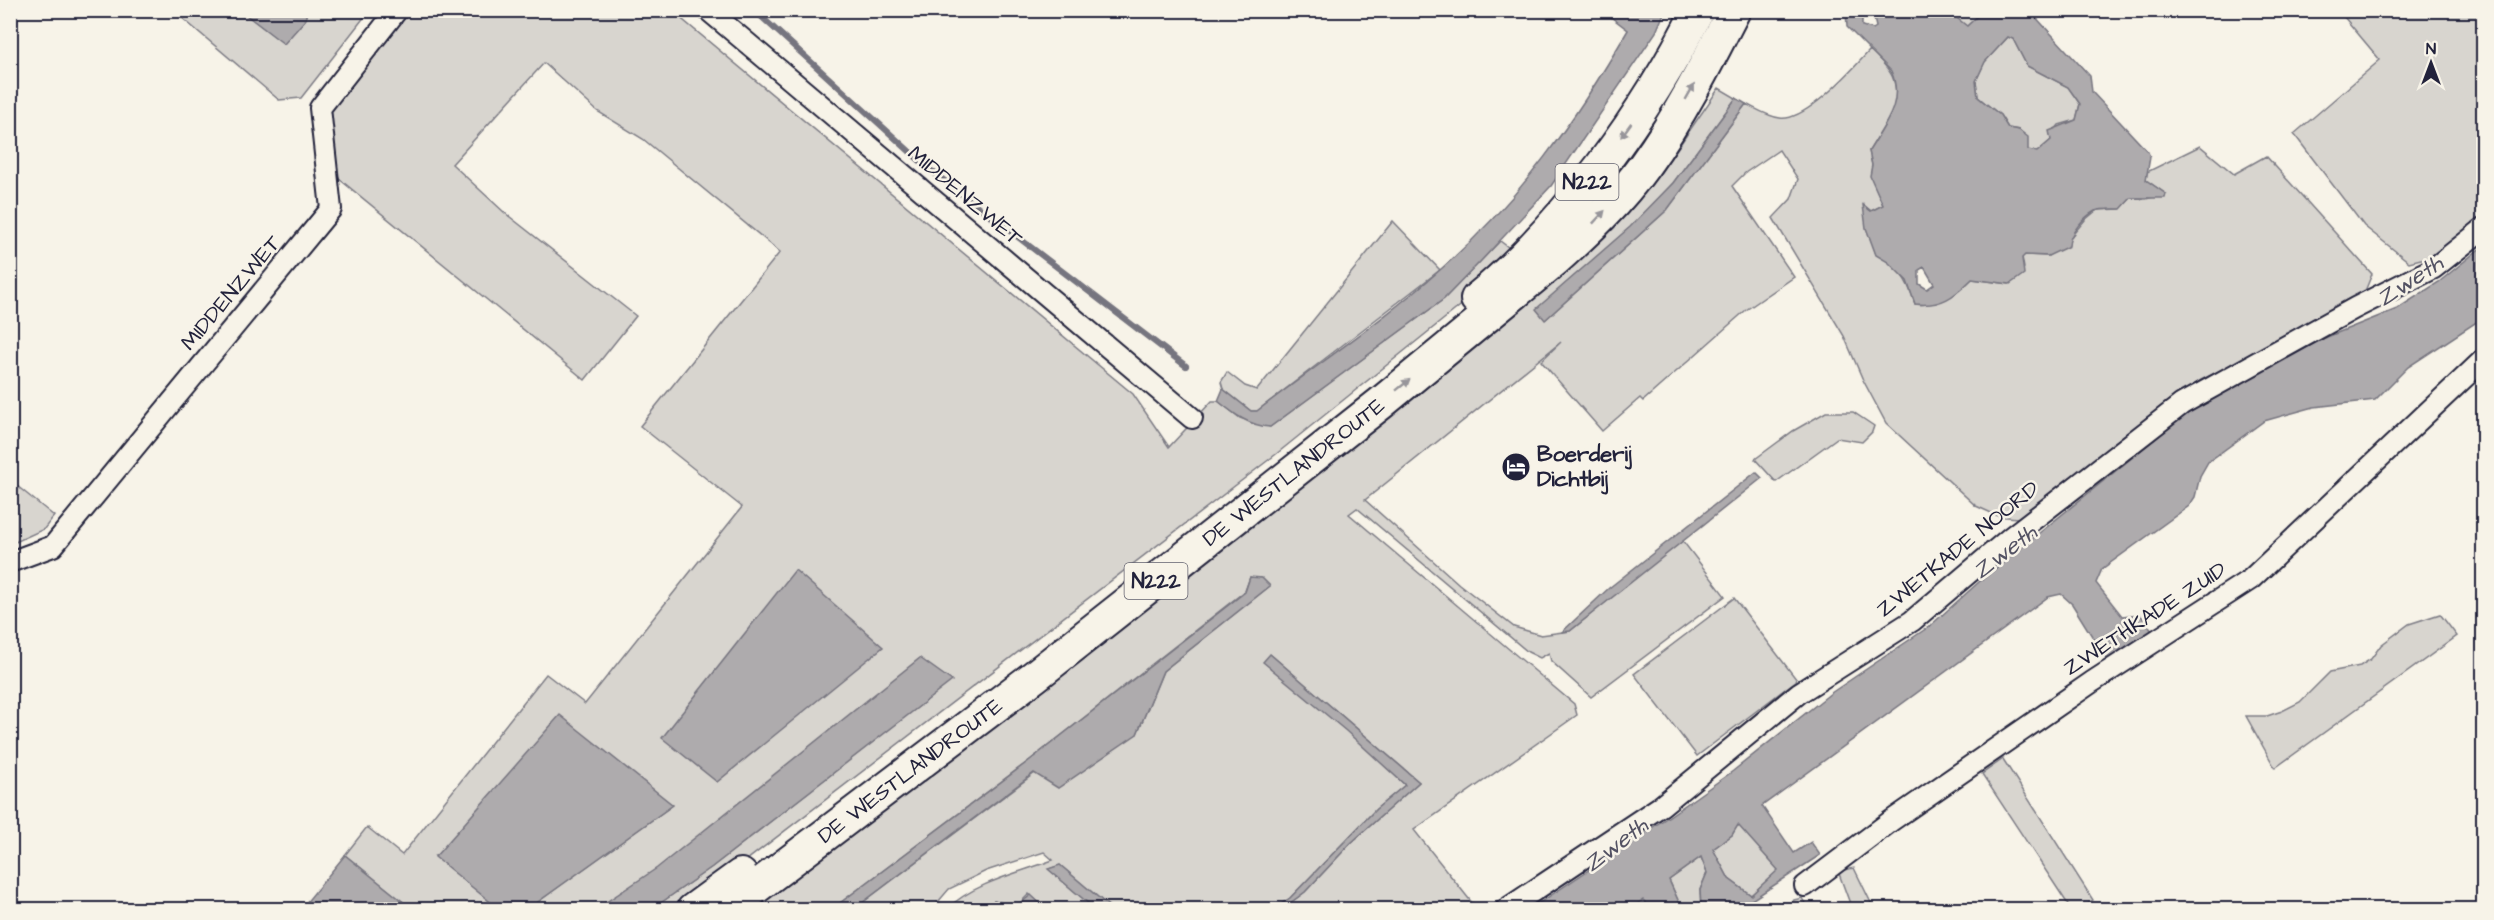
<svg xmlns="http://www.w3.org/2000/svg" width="2494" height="920" font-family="'Architects Daughter',sans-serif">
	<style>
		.green { fill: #d8d5cf; stroke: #7d7c85; stroke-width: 1.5 }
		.water { fill: #aeabad; stroke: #76747f; stroke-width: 1.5; fill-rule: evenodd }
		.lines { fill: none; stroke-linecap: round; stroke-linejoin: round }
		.stream { stroke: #76747f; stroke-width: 6 }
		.minor-casing { stroke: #22223b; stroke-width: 24 }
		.primary-casing { stroke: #22223b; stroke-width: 36 }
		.minor { stroke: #f7f3e8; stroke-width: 20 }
		.primary { stroke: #f7f3e8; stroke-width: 32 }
		.oneway { fill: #97959a }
		.labels { text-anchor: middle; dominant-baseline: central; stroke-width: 5; stroke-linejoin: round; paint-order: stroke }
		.shield { fill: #f7f3e8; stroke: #62616f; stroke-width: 1.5 }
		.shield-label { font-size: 21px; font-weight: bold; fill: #22223b }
		.street-label { font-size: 22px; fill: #22223b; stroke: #f7f3e8 }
		.poi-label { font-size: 22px; font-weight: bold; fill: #22223b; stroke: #f7f3e8; text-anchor: start }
		.water-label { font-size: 24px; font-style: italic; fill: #535263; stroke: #f7f3e8 }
	</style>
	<rect width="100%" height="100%" fill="#f7f3e8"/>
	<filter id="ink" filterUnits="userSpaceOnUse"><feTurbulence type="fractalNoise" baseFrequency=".0167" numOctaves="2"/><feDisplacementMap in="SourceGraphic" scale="12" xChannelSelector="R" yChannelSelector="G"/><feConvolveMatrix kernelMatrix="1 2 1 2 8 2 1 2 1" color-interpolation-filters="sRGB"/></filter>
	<g filter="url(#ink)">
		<g class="green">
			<path d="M174 11H241L284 43 305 20 306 11H369L301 98 279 100Z"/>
			<path d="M400 11H672L1133 394 1169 447 1212 401H1218L1240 418 1270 427 1444 299 1500 241 1521 257 1275 455 683 909H652L712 867 952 680 596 909H528L673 805 435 856 499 909H412L345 855 367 827 402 855 546 674 585 704 742 507 640 426 780 252 643 139 597 111 544 63 452 164 505 213 636 316 585 380 332 173 325 111Z"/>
			<path d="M1948 11H1983L1967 26 1963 25Z"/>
			<path d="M2339 11H2483V216L2433 256 2409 262 2364 226 2294 134 2380 60Z"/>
			<path d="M2008 37 2013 39 2027 66 2068 87 2080 104 2076 120 2059 125 2051 135V140L2037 152 2028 151 2019 130 2008 128 2000 115 1978 97 1976 81 1985 61Z"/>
			<path d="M1870 50C1891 70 1900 80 1894 110L1869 151 1872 165 1871 176 1883 205 1871 211 1864 205 1866 224 1876 254C1897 263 1909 283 1915 304 1937 307 1957 294 1972 279L2009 284 2024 268 2022 257 2025 255 2048 256 2069 239 2085 220 2097 210 2120 209 2131 198 2146 199 2166 194 2146 180 2147 172 2200 146 2234 174 2266 156 2372 274 2361 301 2201 380 2120 438 2028 515 2017 518 1998 516 1976 506 1886 423 1863 380 1844 336 1773 218 1791 199 1798 179 1779 150 1745 173 1732 186 1794 277 1746 310 1643 401 1640 398 1602 431 1541 361 1561 342 1365 500 1459 584 1514 627 1541 635 1570 631 1682 540 1725 596 1591 697 1551 661 1549 653 1540 658 1528 652 1357 508 1349 514 1574 704 1577 715 1414 830 1477 909H1282L1305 892 1351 843 1419 782 1270 654 1405 785 1376 809 1290 898 1274 909H1112L1060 865 1049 869 1095 909H1046L1029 894 1017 906 994 901 979 909H947C974 883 1018 873 1053 860L1044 852 986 871 949 889 932 909H854L1035 773 1137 734 1163 671 1270 586 1250 577 1245 591 1030 760 832 909 757 910 760 907V899L1609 228 1661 172 1719 88 1736 98 1673 183 1545 320 1667 210 1746 104C1756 109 1769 117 1780 118 1805 122 1854 68 1870 50Z"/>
			<path d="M1393 221 1440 270 1257 411H1251L1223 389 1221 382 1227 372 1245 386 1257 390Z"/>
			<path d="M1826 412H1853L1874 426 1872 432 1862 442 1837 438 1776 482 1755 459 1793 431Z"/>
			<path d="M11 481 54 516 44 529 11 544Z"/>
			<path d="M1734 598 1797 680 1697 756 1634 674Z"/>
			<path d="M2440 614 2457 636 2275 768 2246 716H2267L2282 711 2300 702 2330 672 2360 666 2371 659 2381 645 2409 624Z"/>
			<path d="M2003 759 2093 900 2083 907 2084 909H2071L1982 774Z"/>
			<path d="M1738 824 1779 870 1751 895 1729 879 1713 849 1732 835Z"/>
			<path d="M1701 857 1707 873 1700 890 1701 907 1706 909H1682L1669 880Z"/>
			<path d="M1854 868 1874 909H1852L1838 871Z"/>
			<path d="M1802 898 1808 909H1780L1794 900Z"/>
		</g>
		<g class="water">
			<path d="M241 11H306V19L284 44Z"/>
			<path d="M1603 11H1665L1656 32 1551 186 1479 263 1444 299 1270 427C1249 426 1234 414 1218 401L1223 389 1251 411H1257C1318 364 1384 320 1441 269 1518 202 1577 118 1628 30Z"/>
			<path d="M1846 11H1948L1967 26 1983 11H2030L2090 76 2092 92 2148 152 2150 157 2146 180 2166 194 2165 198H2131L2121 209C2113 209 2102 208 2095 211 2084 217 2069 234 2069 246L2048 256 2025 255 2022 258 2024 274 2010 284 1972 279C1954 297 1941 307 1915 304L1907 281 1888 262 1876 255 1866 228 1863 205 1871 211 1883 205 1870 176 1872 165 1869 151C1884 126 1905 102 1891 71L1847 27ZM1867 13 1873 14 1876 27 1873 29 1862 26V16ZM2008 37 2013 39 2027 66 2068 87 2080 104 2076 120 2049 131 2051 140 2037 152 2028 150V137L2019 130 2008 128 2000 115 1978 97 1976 81 1985 62ZM1924 267 1934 284 1927 289 1919 284V270Z"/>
			<path d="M1736 98 1746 104 1667 210 1545 320 1536 309 1630 227 1673 183Z"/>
			<path d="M2483 246V321H2478L2408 367 2375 400 2314 407 2264 421 2208 462 2200 476 2195 497 2189 506 2102 569 2096 583 2122 616 2140 614 2152 631 2108 662 2072 604 2061 594 2048 597 1762 806 1794 853 1811 842 1820 855 1738 909H1706L1701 907 1700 890 1707 873 1701 857 1669 880 1682 909H1652L1643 900 1630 909 1529 910 1668 817 1733 771 1831 693 1930 626 1979 582 2187 413 2242 380 2327 337 2397 309 2439 282ZM1738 825 1778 870 1751 895 1729 879 1713 849 1732 835Z"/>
			<path d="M1756 472 1762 478 1570 631 1562 632 1609 588Z"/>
			<path d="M795 570 883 647 717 782 662 738Z"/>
			<path d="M1250 577 1262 578 1270 586 1163 671 1137 734 1058 788 1034 773 854 909H832L1030 760 1245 592Z"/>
			<path d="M1270 654 1419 782 1351 843 1305 892 1282 909H1274L1290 898 1376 809 1405 785 1346 731 1263 662Z"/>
			<path d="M920 658 952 681 712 867 652 909H596L657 868Z"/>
			<path d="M560 715 673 805 528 909H499L435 857Z"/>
			<path d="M345 855 412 909H301Z"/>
			<path d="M1060 865 1112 909H1095L1048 869Z"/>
			<path d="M1031 895 1046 909H979L994 901 1017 906Z"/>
		</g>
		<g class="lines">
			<path class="stream" d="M754 10 929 169 1186 366"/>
			<g class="minor-casing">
				<g id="minor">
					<path d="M708 10 1192 418"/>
					<path d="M10 562 53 546 331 209 320 108 397 10"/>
					<path d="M1805 886 1891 821 2092 682 2251 579 2484 359"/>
					<path d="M1505 910 1661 806 1799 693 1912 621 2011 537 2182 404 2355 308 2434 268 2484 228"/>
				</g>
			</g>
			<g class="primary-casing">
				<g id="primary">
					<path d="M1477 299C1562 230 1650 109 1698 10"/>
					<path d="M693 910 741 875"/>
					<path id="s1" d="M726 910 1035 676 1381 403 1555 260C1586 232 1619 201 1644 166 1679 118 1707 63 1734 10"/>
				</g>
			</g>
			<use href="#minor" class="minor"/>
			<use href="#primary" class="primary"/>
		</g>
		<defs><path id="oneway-solid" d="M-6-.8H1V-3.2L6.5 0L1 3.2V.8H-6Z" transform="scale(1.5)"/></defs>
		<g class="oneway">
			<use href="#oneway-solid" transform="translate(1690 92) rotate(-60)"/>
			<use href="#oneway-solid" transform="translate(1626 130) rotate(126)"/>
			<use href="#oneway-solid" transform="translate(1599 217) rotate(-47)"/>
			<use href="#oneway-solid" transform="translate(1403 385) rotate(-39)"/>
		</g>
	</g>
	<defs>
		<g id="hotel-disc" transform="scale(1.5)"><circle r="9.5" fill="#22223b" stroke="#f7f3e8"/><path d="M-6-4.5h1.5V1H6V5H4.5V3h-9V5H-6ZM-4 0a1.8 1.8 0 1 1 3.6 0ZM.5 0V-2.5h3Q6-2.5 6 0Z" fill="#fff"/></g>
	</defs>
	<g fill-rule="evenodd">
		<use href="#hotel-disc" x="1516" y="467"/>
	</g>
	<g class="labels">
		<g class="shield">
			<rect x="1555.5" y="164" width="63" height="36" rx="4.5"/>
			<rect x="1124.5" y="563" width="63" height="36" rx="4.5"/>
		</g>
		<g class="shield-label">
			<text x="1587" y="182">N222</text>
			<text x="1156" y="581">N222</text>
		</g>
		<g class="street-label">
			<text transform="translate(965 196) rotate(40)">MIDDENZWET</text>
			<text transform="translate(231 293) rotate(-50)">MIDDENZWET</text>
			<text stroke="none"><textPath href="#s1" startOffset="717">DE WESTLANDROUTE</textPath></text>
			<text transform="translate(1958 549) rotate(-39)">ZWETKADE NOORD</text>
			<text transform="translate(2145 619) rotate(-33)">ZWETHKADE ZUID</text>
			<text stroke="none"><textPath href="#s1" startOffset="231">DE WESTLANDROUTE</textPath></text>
		</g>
		<g class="poi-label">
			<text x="1537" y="454">Boerderij<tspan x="1537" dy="25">Dichtbij</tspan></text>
		</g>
		<g class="water-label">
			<text transform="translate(2410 281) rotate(-33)">Zweth</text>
			<text transform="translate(2005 552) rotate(-37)">Zweth</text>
			<text transform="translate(1616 845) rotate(-37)">Zweth</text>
		</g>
	</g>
	<rect width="2494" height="920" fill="none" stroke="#f7f3e8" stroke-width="36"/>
	<rect x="18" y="18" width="2458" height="884" fill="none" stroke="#22223b" stroke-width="2" filter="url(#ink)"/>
	<g transform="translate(2431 63)" stroke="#f7f3e8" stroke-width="4.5" paint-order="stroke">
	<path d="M0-4.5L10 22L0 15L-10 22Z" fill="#22223b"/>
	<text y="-9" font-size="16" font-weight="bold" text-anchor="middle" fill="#22223b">N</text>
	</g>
</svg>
